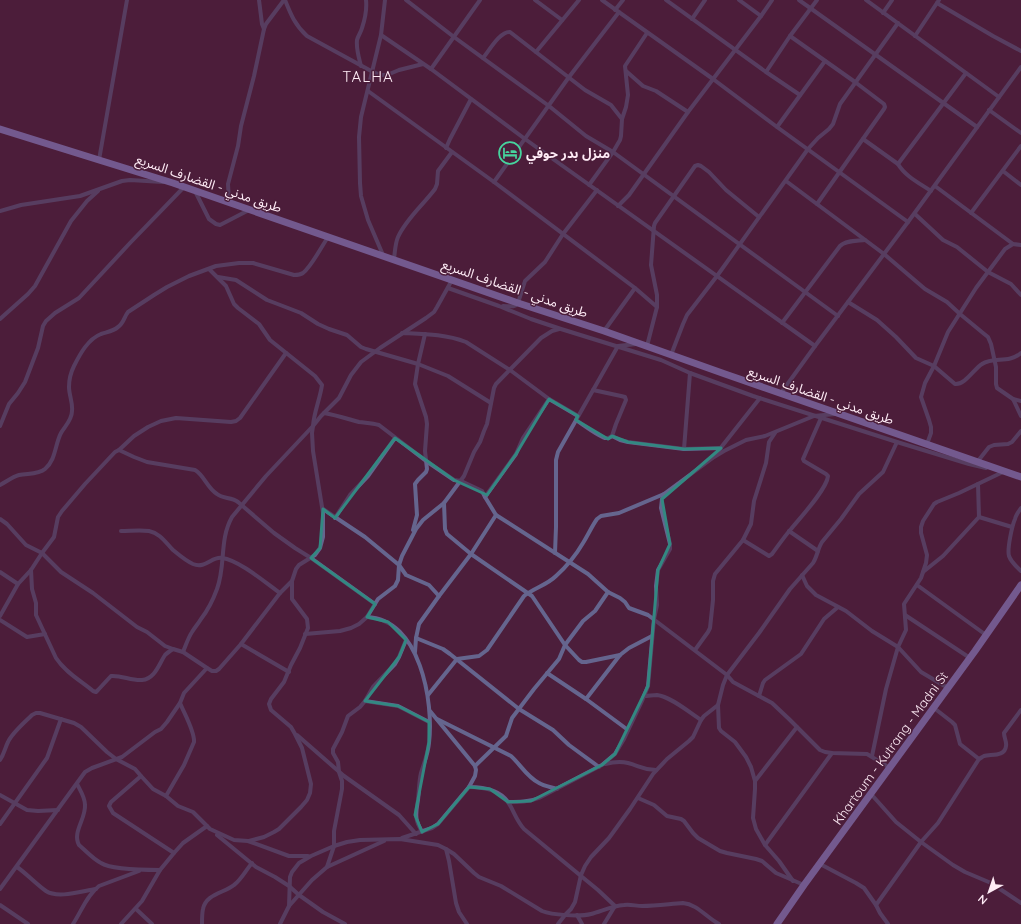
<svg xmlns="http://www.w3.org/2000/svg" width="1021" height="924" font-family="Quicksand,'Noto Sans Arabic',sans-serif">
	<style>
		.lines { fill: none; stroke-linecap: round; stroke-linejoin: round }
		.minor { stroke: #65658e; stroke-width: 4 }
		.trunk { stroke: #a3a2f4; stroke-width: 7 }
		.marked { fill: none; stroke: #338882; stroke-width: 3; stroke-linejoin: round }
		.labels { text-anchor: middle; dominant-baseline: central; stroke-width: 3; stroke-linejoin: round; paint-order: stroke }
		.poi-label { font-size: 13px; font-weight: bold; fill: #feebf5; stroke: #4c1e3b; text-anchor: start }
		.street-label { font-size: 13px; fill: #feebf5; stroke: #4c1e3b }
		.quarter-label { font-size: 15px; letter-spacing: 1px; fill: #feebf5; stroke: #4c1e3b }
	</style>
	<rect width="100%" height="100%" fill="#4c1e3b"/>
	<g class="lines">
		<g class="minor">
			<path d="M259 0 262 24 264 29"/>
			<path d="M285 0C291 15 295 25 307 36L373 72 381 75H387L399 70 423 64"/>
			<path d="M406 0 454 37 549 106 586 136 613 152 838 316"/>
			<path d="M535 0 562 20"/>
			<path d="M602 0 713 79 777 127 908 222"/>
			<path d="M666 0 766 72 790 36 817 0"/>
			<path d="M739 0 761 16"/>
			<path d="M799 0 977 127"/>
			<path d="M866 0 999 97"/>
			<path d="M937 3 993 36 1021 51"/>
			<path d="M615 10 623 0"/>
			<path d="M883 13 892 0"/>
			<path d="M692 19 705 0"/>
			<path d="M381 35 431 69 525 139 815 346"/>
			<path d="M790 36 855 82 884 104 885 107 884 109 817 204"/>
			<path d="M915 36 939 0"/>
			<path d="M536 52 579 0"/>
			<path d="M483 58C489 51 500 31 510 32L585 90 611 105 622 119"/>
			<path d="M361 66C359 58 356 49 357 40 358 36 361 32 362 28 365 19 367 9 366 0"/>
			<path d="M431 69 480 0"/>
			<path d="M626 71 643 86 656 91 688 112"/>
			<path d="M766 72 800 95"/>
			<path d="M368 91 494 182 635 288 657 307"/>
			<path d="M989 110 1021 133"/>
			<path d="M777 127 825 61"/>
			<path d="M863 139 898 164"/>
			<path d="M446 148 450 139 471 99"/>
			<path d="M99 160 127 0"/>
			<path d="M1003 171 1021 185"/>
			<path d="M786 181 884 254 925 289 947 302 960 314 983 333 988 337 991 344 996 367V384L997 388 1013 399 1021 401"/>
			<path d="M494 182 569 77 619 12"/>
			<path d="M589 185 613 152 620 140 621 136 622 119 626 107 628 95 625 66 647 33"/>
			<path d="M935 186 1013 244 1021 245"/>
			<path d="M195 191 209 219 216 224 220 225 249 210"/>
			<path d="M931 191C919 183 905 176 898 164L966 73"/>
			<path d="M229 202 228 184 238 146 241 126 254 76 264 29 266 24 284 0"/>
			<path d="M618 206 629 195 688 112 761 16 772 0"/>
			<path d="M0 211 21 205 80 196 122 181 130 180 163 182"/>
			<path d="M971 213 1021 146"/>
			<path d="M915 214 943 240 957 247 988 272 1011 284 1021 295"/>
			<path d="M383 255 368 220 361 196 360 183 359 137 361 117 381 35 385 0"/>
			<path d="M394 259C395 252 395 244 398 237 406 219 423 205 435 189L437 184 438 171 452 152"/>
			<path d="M218 277 236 280 267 300 275 303 301 313 318 324 329 329 347 335 361 347 366 349 418 364 448 376 491 403"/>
			<path d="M448 288 499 306 531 319 561 329 661 360 690 373 753 396 897 442 969 464 986 468"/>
			<path d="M848 302 877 320 896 337 916 358 934 366 955 384C965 385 974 369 982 364 994 356 1008 364 1021 353"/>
			<path d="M503 306C509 306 515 308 518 303L525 281 545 262 563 234 597 190"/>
			<path d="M0 319 28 294 35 286 71 221 87 201 98 191"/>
			<path d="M782 323 840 246C846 240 857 241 865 240"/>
			<path d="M604 331 635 288"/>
			<path d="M402 333C424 334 445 334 466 342L510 370 549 399 578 416"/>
			<path d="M647 346 657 307V295L651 265 654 226 655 223 695 166 698 165 701 166 709 172 726 190 759 217"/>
			<path d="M671 355 683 324 687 315 717 276 808 149 818 138 829 129 833 124 840 104 898 23"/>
			<path d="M593 390 621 396 625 397 626 400 616 424 612 436"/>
			<path d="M781 393 815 346 908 222 1021 67"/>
			<path d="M1013 399 1021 416"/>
			<path d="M324 413C336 415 348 419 359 422 366 423 372 423 379 425L426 461 454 480 461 481 478 489 482 491 485 497 496 515 588 574 608 592 620 598 625 602 629 608 648 615 727 675 733 682 772 703 789 719 820 750 825 752 832 753 867 754 890 768"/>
			<path d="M576 420C583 425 598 436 605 438 609 438 609 438 612 436L620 440 628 442 684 449 721 448"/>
			<path d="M0 426 9 404 18 393 25 382 38 348 43 326 46 321 55 313 79 298 130 243 184 187"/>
			<path d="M927 444 931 433V427L929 420 921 397 925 383 934 366 948 332 976 288 1005 249 1013 244"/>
			<path d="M684 449 690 373"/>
			<path d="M119 450 134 436 148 427 161 421 176 418 231 422 236 421 240 418 286 353"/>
			<path d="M719 450 760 398"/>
			<path d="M978 461 989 447 994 445 1008 444 1012 442 1021 431"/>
			<path d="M0 485C6 482 12 477 19 475 27 473 38 475 45 469 56 460 55 444 61 433 65 426 72 420 72 411 73 403 69 395 69 387 69 380 71 372 74 366 80 354 88 339 101 334 107 332 114 331 118 327 124 323 124 317 128 312L154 295 167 287 189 276 216 266 239 263H253L294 275C297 275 300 275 303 273 311 267 322 246 328 237"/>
			<path d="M485 497 516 454 523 438 549 399"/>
			<path d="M444 503 445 529 447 534 471 554 532 596 565 645 579 660 582 662H586L620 655"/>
			<path d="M1021 508C1019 511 1016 515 1015 519 1012 526 1007 549 1009 556 1011 562 1017 567 1021 571"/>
			<path d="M323 509 365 537 399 565 406 575 429 585 439 596"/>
			<path d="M979 517 1012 527"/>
			<path d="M335 518 350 495 368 476 395 438"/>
			<path d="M0 519 7 524 26 545 42 553 61 572 93 593 137 627 147 632 165 646 173 649 183 652 207 668 212 671H216L219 669 241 644 280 593 292 581 296 569 299 565 315 555 320 548 323 537V513L313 451 312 433 313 426 321 416 339 398 351 375 361 362 380 348 426 318 434 312 437 307 452 280"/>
			<path d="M413 530 417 515 415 484 418 480 426 472 427 469 425 451 427 424 426 417 415 384 418 364 425 334"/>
			<path d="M121 531C130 531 140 530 149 531 160 533 166 543 173 550 179 555 186 561 193 564 206 569 212 556 222 558 239 560 266 583 280 593"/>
			<path d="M789 531 818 551"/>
			<path d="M743 540 769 556 772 554C778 546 784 537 791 529 800 518 827 489 828 476L826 474 804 461 803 459 821 418"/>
			<path d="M555 553 556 527V460L558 452 618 346 636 344"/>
			<path d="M31 570 32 589 36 603V615L56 658C65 672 81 681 93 691L96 692 98 690 111 676C121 675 132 681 142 680 155 679 159 664 165 655 167 653 170 651 173 649"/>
			<path d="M0 572 18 584"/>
			<path d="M923 572 943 556 979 517 978 484"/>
			<path d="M802 575 807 586 816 595 846 611 872 631 898 647 921 672 948 688"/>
			<path d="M917 585 986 635"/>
			<path d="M905 615 970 658"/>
			<path d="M0 616 18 584 31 570 42 553 54 537 58 517 62 511 85 484 115 452 119 450 134 457 147 462 195 470C204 475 207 488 217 494 223 499 231 497 238 502L274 533 295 548 311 558 375 604"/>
			<path d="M367 617C420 619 434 702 429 743 428 754 424 763 421 773 419 781 419 791 418 800 417 807 415 814 417 821 418 825 420 828 422 832"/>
			<path d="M0 620 27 637 45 634"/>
			<path d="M305 634 340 631 351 628 359 624 367 617 378 599 395 586 398 580 399 565 402 556 416 529 423 520 444 503 464 476 474 452 480 442 484 431 487 424 494 388 496 384 541 338 552 331 559 329"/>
			<path d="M416 638 443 649 450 654 519 709 553 730 569 745 599 767"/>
			<path d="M241 644 289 672"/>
			<path d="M695 650 708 632 710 628 713 600V581L715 574 743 540 751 524 754 501 766 463 769 442 775 433"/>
			<path d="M183 652C186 645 188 638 192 632 195 627 198 624 201 619 208 610 213 600 217 589 226 565 219 540 232 517L266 476 313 426C314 412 320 399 322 385L315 376 270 340 259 324 238 308 234 304 226 286 209 269"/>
			<path d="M415 652 416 638 419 624 439 596 471 554 496 515"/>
			<path d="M547 673 586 699 628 730"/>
			<path d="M428 695 457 659 479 656 487 650 524 596C534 588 547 585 556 576 566 567 576 555 583 543 588 535 592 526 597 519L601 516 619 513 664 494 714 457 724 451 746 440 765 436 814 416 835 414"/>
			<path d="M644 696C648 696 653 695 657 695 670 696 690 713 701 720"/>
			<path d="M759 696 763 683 765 680 801 654 824 619 838 607"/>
			<path d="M586 699 620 655 629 648 652 636"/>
			<path d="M365 701 398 706 429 722"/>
			<path d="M718 705 719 728 721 731 735 742 746 757 751 767 755 781V789L753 818 756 829 765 845 779 861 793 881"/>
			<path d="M934 708 952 722 955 725 960 744 979 759"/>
			<path d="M437 719 511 756C520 764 527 777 539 783 544 786 551 787 557 789"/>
			<path d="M297 735 344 776 399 815 416 834"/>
			<path d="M872 756 886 689 898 647 906 630 904 604 921 578 926 563 927 555 921 533V527L923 521 934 504 937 502 959 493 1005 471"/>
			<path d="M0 760C4 754 5 748 8 742 12 733 25 722 32 715L36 713H40L74 723 81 727 107 752 116 759 135 769 141 776 153 789 166 796 178 806 193 812 210 829 234 840 248 841 289 856H308"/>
			<path d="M605 764C613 762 620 761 628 763 640 766 642 770 656 770"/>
			<path d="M475 766 506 736 512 718 534 689 559 659 565 645 583 621 595 611 608 592"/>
			<path d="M141 776 111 802 109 806 113 813 174 853"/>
			<path d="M755 781 797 727"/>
			<path d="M77 784C80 790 85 797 85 805 86 819 72 832 79 845 86 851 93 859 101 863 112 870 146 870 160 870"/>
			<path d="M469 787C483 787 499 789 508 802 514 811 516 820 524 829L598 890 615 906"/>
			<path d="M871 794 896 822 921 842 953 865 965 872 991 883 1021 903"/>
			<path d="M0 795 27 810 38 811 58 810"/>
			<path d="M166 796 184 765 194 742C195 732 184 713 180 703"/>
			<path d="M638 798 654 805 667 816 681 819 684 821 693 833 698 838 720 851 727 853 756 859 762 861 776 873 804 885"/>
			<path d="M508 802C519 802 529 802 539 798L602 765 615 754 624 739 642 701 648 686 654 619 657 605 656 586 658 570 670 549V544L661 508 662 499 664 494"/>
			<path d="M0 824 47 758 61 719"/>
			<path d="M217 835 256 867 275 877 289 886 299 895 323 912 345 924"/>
			<path d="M402 838 432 828 438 824 469 787 475 776 476 770 475 766 430 711"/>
			<path d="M249 841 264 837 274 832 279 829 301 807 307 800 310 793 311 784 302 748 295 734 291 727 271 710 269 704 271 699 284 682 291 665 300 648 308 628 307 619 292 599V581"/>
			<path d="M765 845 832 753"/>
			<path d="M446 849 449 861 456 903 459 912 467 924"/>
			<path d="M820 864 856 883 864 888 876 905 880 913 888 924"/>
			<path d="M17 867C27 874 36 884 46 891 58 899 82 891 96 889"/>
			<path d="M327 867 334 846V831L342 789V781L339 772 338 762 333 753V749L342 732 348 716 360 707 365 701 373 687 395 664 399 657 406 640"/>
			<path d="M0 889 85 772 92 768 122 757 155 732 161 729 167 722 180 703 184 693 207 668"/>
			<path d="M0 905 28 924"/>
			<path d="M876 905 921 842 938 823 979 759C981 758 982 757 984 756 991 754 1005 757 1006 746 1007 742 1004 738 1004 733L1021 710"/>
			<path d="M289 906 290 877 292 872 299 863 311 856 334 846 347 842 360 840 400 839 438 845 446 849 454 854 474 873 479 877 501 886 542 911C552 915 580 917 591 914 602 911 612 906 624 905 630 904 636 906 642 906 656 906 669 904 683 903 697 904 707 918 719 924"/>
			<path d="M136 909 152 924"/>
			<path d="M577 915 582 924"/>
			<path d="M73 924C81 912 87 895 99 886L139 871"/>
			<path d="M121 924 142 901 160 870 174 853 183 843 207 826"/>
			<path d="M202 924C202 919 202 913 203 909 206 894 224 893 234 885 241 880 246 870 252 863"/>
			<path d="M280 924 289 906 312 880 327 867 384 841"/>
			<path d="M558 924 565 915 571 909 575 902 581 875 585 866 591 857 609 838 630 809 653 774 667 759 689 741 693 737 701 720 704 716 718 705 723 685 727 675 759 633 790 589 813 563C817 557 818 548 822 542L841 519 859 494 883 472 897 442"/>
			<path d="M604 924 615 906"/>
		</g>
		<g class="trunk">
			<path d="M0 129 99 160 173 183 518 303 604 331 725 374 1021 477"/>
			<path d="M777 924 804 885 975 651 1021 585"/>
		</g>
	</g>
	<path d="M0 0H1021V924H0ZM549 399 578 416 576 420 608 439 612 436 628 442 684 449 721 448 662 499 670 544 658 570 648 686 615 754 602 765 531 801 508 802 490 789 469 787 438 824 422 832 415 815 429 742V722L398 706 365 701 399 657 406 640 388 622 367 617 375 604 311 558 320 548 323 509 335 518 395 438 454 480 487 495 516 454Z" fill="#4c1e3b" fill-opacity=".55" fill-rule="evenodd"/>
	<path class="marked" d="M549 399 578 416 576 420 608 439 612 436 628 442 684 449 721 448 662 499 670 544 658 570 648 686 615 754 602 765 531 801 508 802 490 789 469 787 438 824 422 832 415 815 429 742V722L398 706 365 701 399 657 406 640 388 622 367 617 375 604 311 558 320 548 323 509 335 518 395 438 454 480 487 495 516 454Z"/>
	<defs>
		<g id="hotel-ring" transform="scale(1.15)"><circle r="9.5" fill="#4c1e3b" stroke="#46d49e" stroke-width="1.5"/><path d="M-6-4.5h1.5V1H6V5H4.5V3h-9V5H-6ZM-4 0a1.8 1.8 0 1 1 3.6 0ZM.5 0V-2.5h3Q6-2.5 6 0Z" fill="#46d49e"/></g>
	</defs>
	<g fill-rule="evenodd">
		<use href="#hotel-ring" x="510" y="153"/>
	</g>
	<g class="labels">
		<g class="poi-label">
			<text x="526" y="153">منزل بدر حوفي</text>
		</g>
		<g class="street-label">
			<text transform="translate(209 183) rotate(19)">طريق مدني - القضارف السريع</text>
			<text transform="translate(515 288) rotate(19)">طريق مدني - القضارف السريع</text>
			<text transform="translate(821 395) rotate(19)">طريق مدني - القضارف السريع</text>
			<text transform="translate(890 748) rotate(-54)">Khartoum - Kutrang - Madni St</text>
		</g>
		<g class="quarter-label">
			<text x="368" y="76">TALHA</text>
		</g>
	</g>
	<g transform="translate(989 892) rotate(220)" stroke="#4c1e3b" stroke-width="3" paint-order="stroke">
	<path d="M0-3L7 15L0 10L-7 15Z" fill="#feebf5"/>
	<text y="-6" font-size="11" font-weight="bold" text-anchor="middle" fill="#feebf5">N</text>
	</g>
</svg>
